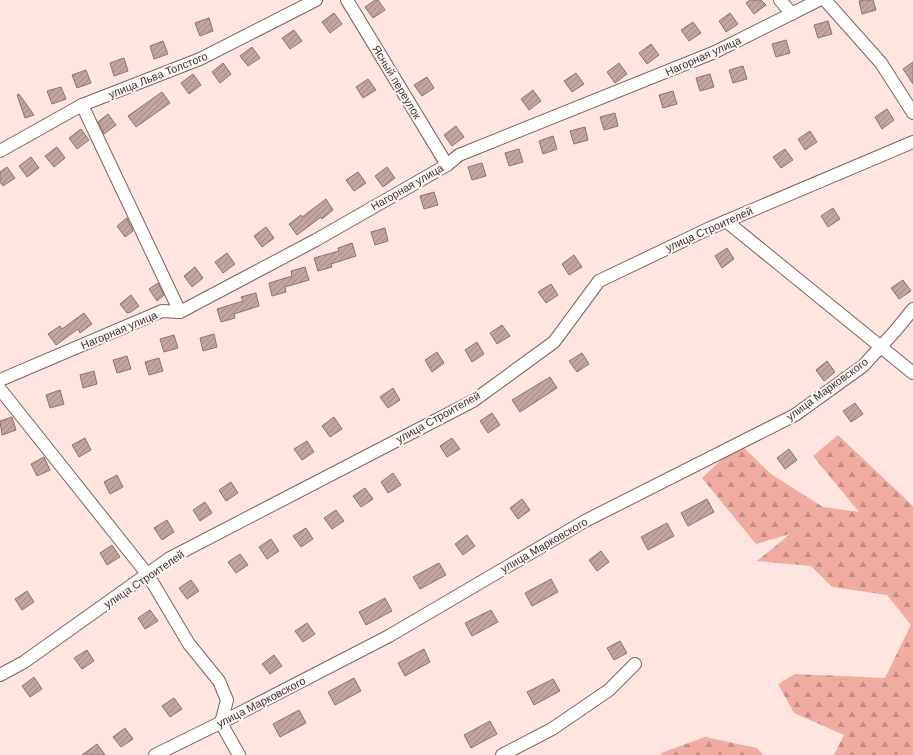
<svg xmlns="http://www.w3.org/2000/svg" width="913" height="755" font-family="Helvetica,sans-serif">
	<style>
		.forest { fill: url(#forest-firs) }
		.building { fill: url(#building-hatch); stroke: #8d726d }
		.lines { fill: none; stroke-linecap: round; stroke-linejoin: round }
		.minor-casing { stroke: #7d625e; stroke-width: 14 }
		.minor { stroke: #fff; stroke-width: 12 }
		.labels { text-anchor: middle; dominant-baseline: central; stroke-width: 4; stroke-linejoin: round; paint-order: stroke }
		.street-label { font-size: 11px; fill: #403331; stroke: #fdf7f6 }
	</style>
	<defs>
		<pattern id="forest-firs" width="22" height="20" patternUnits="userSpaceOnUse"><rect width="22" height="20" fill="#f0aca1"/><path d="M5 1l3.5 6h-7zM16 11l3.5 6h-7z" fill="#c48d84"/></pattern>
		<pattern id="building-hatch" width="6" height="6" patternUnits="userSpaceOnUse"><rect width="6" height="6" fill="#c3a5a0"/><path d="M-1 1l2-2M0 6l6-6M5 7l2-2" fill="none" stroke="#a08783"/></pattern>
	</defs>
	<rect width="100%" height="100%" fill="#fee5e0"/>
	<g class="forest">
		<path d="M838 435 913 506V755H834L844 735 794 713 778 684 795 674 885 678 911 625 887 595 832 587 811 566 757 561 790 534 756 544 702 478 739 443 771 474 823 507 859 512 813 456Z"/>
		<path d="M705 737 757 748 763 755H661V753Z"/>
	</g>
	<g class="building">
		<path d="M375 0H378L385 10 373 18 365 7Z"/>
		<path d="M750 0H761L766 5 754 14 746 3Z"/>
		<path d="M863 0H873L876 10 862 14 859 1Z"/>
		<path d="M334 13 342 24 330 33 322 22Z"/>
		<path d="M730 13 738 24 726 32 719 21Z"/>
		<path d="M209 18 213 31 200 36 195 23Z"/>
		<path d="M828 21 832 34 818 38 814 25Z"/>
		<path d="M693 22 701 33 689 41 681 30Z"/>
		<path d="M294 30 302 41 290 49 282 38Z"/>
		<path d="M786 40 790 53 776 57 772 44Z"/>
		<path d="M163 41 168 54 154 59 150 46Z"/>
		<path d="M651 44 659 55 647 64 639 53Z"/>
		<path d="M252 47 260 58 248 66 240 56Z"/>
		<path d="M124 58 128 71 114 76 110 63Z"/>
		<path d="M913 62V84L903 69Z"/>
		<path d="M223 63 231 74 220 83 212 72Z"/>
		<path d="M619 63 627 74 615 83 607 72Z"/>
		<path d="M743 66 747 79 733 83 729 70Z"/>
		<path d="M86 70 91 83 77 88 72 75Z"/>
		<path d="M576 73 584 84 572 92 564 81Z"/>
		<path d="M193 74 201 85 189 94 181 83Z"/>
		<path d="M710 74 714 87 700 91 696 78Z"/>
		<path d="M427 77 434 88 422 96 414 85Z"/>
		<path d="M368 79 376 90 363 98 356 87Z"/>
		<path d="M61 87 66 99 52 104 47 91Z"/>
		<path d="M533 90 541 101 529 110 521 99Z"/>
		<path d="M673 91 677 104 663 108 659 95Z"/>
		<path d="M162 92 170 103 136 127 128 116Z"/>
		<path d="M19 94 34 115 25 118 17 95Z"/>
		<path d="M887 109 894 120 882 129 875 117Z"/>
		<path d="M615 113 618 126 604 130 600 117Z"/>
		<path d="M108 114 116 125 104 134 98 122Z"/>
		<path d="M456 126 464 137 452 146 444 135Z"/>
		<path d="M585 127 588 140 574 144 570 131Z"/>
		<path d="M81 129 89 140 77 149 69 138Z"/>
		<path d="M810 131 817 142 805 150 798 139Z"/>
		<path d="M553 136 557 149 543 154 539 141Z"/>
		<path d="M57 147 65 158 54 167 45 156Z"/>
		<path d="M519 149 523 162 509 166 505 153Z"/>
		<path d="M785 149 793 160 781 168 773 157Z"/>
		<path d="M31 157 39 168 27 177 19 166Z"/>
		<path d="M482 163 486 176 472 180 468 167Z"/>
		<path d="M7 167 15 178 3 186 0 182V172Z"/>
		<path d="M387 167 395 178 383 187 375 176Z"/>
		<path d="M358 172 366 183 354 191 346 180Z"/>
		<path d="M434 192 438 205 424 209 420 196Z"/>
		<path d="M326 199 333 210 322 219 321 217 297 235 289 224 301 215 302 217Z"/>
		<path d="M833 208 840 219 828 227 821 216Z"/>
		<path d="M127 218 133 231 125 237 117 226Z"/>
		<path d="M266 227 274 238 262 247 254 236Z"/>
		<path d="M385 228 388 241 375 245 371 232Z"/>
		<path d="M352 243 356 256 331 264 332 267 318 271 314 258 339 251 338 248Z"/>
		<path d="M727 248 734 259 722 268 715 256Z"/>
		<path d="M227 253 235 264 223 273 215 262Z"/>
		<path d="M574 255 582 267 569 275 562 264Z"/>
		<path d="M195 267 203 278 192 287 184 276Z"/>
		<path d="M305 267 309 280 285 287 286 292 272 296 269 283 292 276 291 271Z"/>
		<path d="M903 280 911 291 899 299 891 288Z"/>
		<path d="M158 283 164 295 157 301 149 289Z"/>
		<path d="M551 284 558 295 546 303 538 292Z"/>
		<path d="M256 293 259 306 234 314 235 318 221 322 217 309 243 301 241 297Z"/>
		<path d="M131 295 139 306 131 312 127 313 120 304Z"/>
		<path d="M84 313 92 324 80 333 78 329 56 345 48 334 60 326 62 329Z"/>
		<path d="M502 325 510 336 497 344 490 333Z"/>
		<path d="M214 334 217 347 203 351 200 338Z"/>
		<path d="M174 335 178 348 164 352 160 339Z"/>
		<path d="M477 342 484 354 472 362 465 350Z"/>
		<path d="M437 352 444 363 432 372 425 360Z"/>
		<path d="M582 353 589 364 577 372 569 361Z"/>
		<path d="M127 356 131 369 117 373 113 360Z"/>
		<path d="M159 358 163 371 149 375 145 362Z"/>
		<path d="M827 361 835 372 824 381 816 370Z"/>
		<path d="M94 371 97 384 83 388 80 375Z"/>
		<path d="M550 377 557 388 520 412 512 400Z"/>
		<path d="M393 388 400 400 388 408 380 397Z"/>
		<path d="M60 390 64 404 50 408 46 395Z"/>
		<path d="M855 403 863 414 851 422 843 411Z"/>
		<path d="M492 413 500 425 488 433 480 421Z"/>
		<path d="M12 417 16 430 2 435 0 421Z"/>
		<path d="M334 417 342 429 330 437 322 426Z"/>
		<path d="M85 438 91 450 79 457 72 445Z"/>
		<path d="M452 438 460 449 447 457 440 446Z"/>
		<path d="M307 441 314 452 302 460 294 449Z"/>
		<path d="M789 449 797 460 785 469 777 458Z"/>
		<path d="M44 457 50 470 37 476 31 464Z"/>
		<path d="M393 473 401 485 388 493 381 482Z"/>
		<path d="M117 475 123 487 110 494 104 482Z"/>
		<path d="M231 482 238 493 226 501 219 490Z"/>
		<path d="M365 488 373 499 361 507 353 496Z"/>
		<path d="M522 499 530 510 518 519 510 508Z"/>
		<path d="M707 499 714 512 688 526 681 513Z"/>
		<path d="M205 502 212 513 200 521 193 510Z"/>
		<path d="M336 510 344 521 332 529 324 518Z"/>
		<path d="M167 520 174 532 162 540 154 528Z"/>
		<path d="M667 523 674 536 648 550 641 537Z"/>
		<path d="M306 528 313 539 301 547 293 536Z"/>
		<path d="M467 535 475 546 463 555 455 544Z"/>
		<path d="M271 539 279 551 267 559 259 547Z"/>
		<path d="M112 545 120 557 107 565 100 553Z"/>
		<path d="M601 551 609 562 597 571 589 560Z"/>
		<path d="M240 554 248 565 236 573 228 562Z"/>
		<path d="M439 563 446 575 420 589 413 577Z"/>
		<path d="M551 579 558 592 532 606 525 593Z"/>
		<path d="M191 580 199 591 187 599 179 588Z"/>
		<path d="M27 591 34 602 22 610 15 599Z"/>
		<path d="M385 598 392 611 366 625 359 612Z"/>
		<path d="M150 610 158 621 145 629 138 618Z"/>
		<path d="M491 610 498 622 472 636 465 623Z"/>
		<path d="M307 623 315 634 303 642 295 631Z"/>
		<path d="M620 641 627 653 614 660 607 648Z"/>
		<path d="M424 649 430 662 405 676 398 663Z"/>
		<path d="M87 650 94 661 82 669 74 658Z"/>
		<path d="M274 655 282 666 270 674 262 664Z"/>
		<path d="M34 677 42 689 30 697 22 686Z"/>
		<path d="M354 678 361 691 335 705 328 692Z"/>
		<path d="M553 679 560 691 534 705 527 692Z"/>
		<path d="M174 698 182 709 170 717 162 706Z"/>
		<path d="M299 710 306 723 280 737 273 724Z"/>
		<path d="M490 721 497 734 471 748 464 735Z"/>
		<path d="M125 728 133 739 121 747 113 737Z"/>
		<path d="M97 744 105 755H82Z"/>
	</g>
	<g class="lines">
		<g class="minor-casing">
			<g id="minor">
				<path d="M347 0 447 165"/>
				<path d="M780 0 792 14"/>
				<path d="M825 0 881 63 913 113"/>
				<path d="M82 105 180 312"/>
				<path d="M0 151 82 105 200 59 316 0"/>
				<path d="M726 221 913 373"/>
				<path d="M0 380 162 311 180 312 316 240 447 165 459 155 715 52 819 0"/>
				<path d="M0 389 148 575 189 644 219 681 227 700 221 723 239 755"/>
				<path d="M0 675 24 662 170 558 473 401 554 342 599 281 710 228 913 142"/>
				<path d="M155 755 234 716 389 636 585 521 795 415 863 366 896 330 913 309"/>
				<path d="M502 755 552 729 609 690 635 664"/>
			</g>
		</g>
		<use href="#minor" class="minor"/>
	</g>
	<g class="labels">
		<g class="street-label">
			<text transform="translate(703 56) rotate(-24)">Нагорная улица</text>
			<text transform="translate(158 75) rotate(-22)">улица Льва Толстого</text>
			<text transform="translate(397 82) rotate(59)">Ясный переулок</text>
			<text transform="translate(407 187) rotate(-30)">Нагорная улица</text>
			<text transform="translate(709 229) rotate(-24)">улица Строителей</text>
			<text transform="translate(119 330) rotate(-23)">Нагорная улица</text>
			<text transform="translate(827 389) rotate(-36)">улица Марковского</text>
			<text transform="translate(438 417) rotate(-29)">улица Строителей</text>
			<text transform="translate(544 545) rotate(-30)">улица Марковского</text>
			<text transform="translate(144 579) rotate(-34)">улица Строителей</text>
			<text transform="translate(261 702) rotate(-27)">улица Марковского</text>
		</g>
	</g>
</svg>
